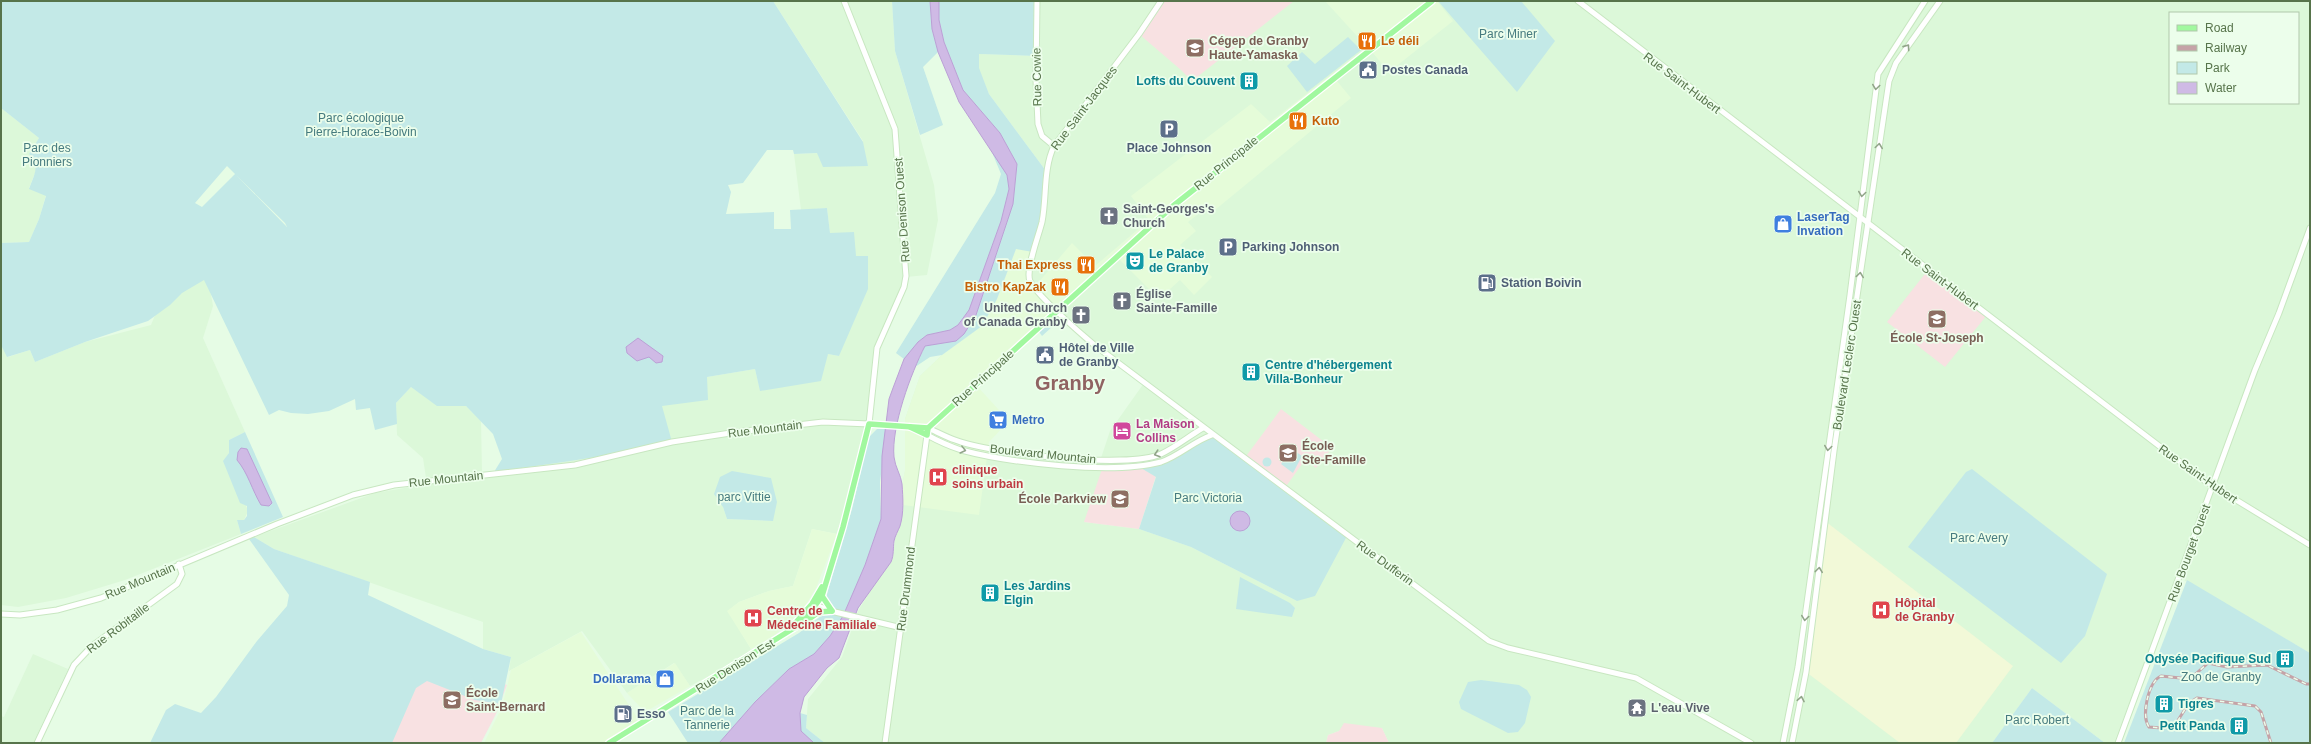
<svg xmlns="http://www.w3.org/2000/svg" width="2311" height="744" font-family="Helvetica,sans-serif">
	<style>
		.residential { fill: #dcf8d9; fill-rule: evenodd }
		.commercial { fill: #e5fcd9 }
		.education { fill: #f8e1e2 }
		.medical { fill: #f2f9d8 }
		.green { fill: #c3e9e7; fill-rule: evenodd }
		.water { fill: #cfbae5; stroke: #bba0d6 }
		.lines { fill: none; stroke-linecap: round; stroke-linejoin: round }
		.secondary-casing { stroke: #c8e7c1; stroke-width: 7 }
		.primary-casing { stroke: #fff; stroke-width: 8 }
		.secondary { stroke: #fff; stroke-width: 5 }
		.primary { stroke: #a1f89f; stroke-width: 5.5 }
		.rail-casing { stroke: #c5a3a7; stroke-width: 3 }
		.rail { stroke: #ecfeeb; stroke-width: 1.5; stroke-dasharray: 4.5; stroke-linecap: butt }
		.oneway { stroke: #92a58a }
		.labels { text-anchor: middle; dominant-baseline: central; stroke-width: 3.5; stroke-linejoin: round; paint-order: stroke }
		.park-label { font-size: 12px; fill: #467b7f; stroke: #ecfeeb }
		.education-label { font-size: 12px; font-weight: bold; fill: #785e54; stroke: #ecfeeb; text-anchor: start }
		.food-label { font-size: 12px; font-weight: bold; fill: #c56008; stroke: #ecfeeb; text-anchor: start }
		.service-label { font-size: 12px; font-weight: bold; fill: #4e5e75; stroke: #ecfeeb; text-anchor: start }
		.street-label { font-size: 12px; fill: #57744b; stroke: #ecfeeb }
		.culture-label { font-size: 12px; font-weight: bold; fill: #0d838f; stroke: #ecfeeb; text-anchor: start }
		.worship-label { font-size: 12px; font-weight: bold; fill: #5b616d; stroke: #ecfeeb; text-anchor: start }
		.shop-label { font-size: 12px; font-weight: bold; fill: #366cbe; stroke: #ecfeeb; text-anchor: start }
		.hotel-label { font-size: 12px; font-weight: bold; fill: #b23c85; stroke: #ecfeeb; text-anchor: start }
		.health-label { font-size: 12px; font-weight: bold; fill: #be3a42; stroke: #ecfeeb; text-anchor: start }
		.town-label { font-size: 20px; font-weight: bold; fill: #906362; stroke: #ecfeeb }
	</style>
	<rect width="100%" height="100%" fill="#e6fce5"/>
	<g class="residential">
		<path d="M773 1H892L895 51 934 185 938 220 927 275 906 277 880 333 874 353 868 423 837 534 812 529 793 586 769 591 739 602 728 611 751 649 742 659 690 686 674 663 627 693 582 631 509 671 511 657 483 649V622L274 549 254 537 375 493 593 456 621 454 660 407 707 377 755 369 760 390 828 354 839 356 868 256H856L830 233 827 208 801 210 794 154 821 153 863 141ZM723 507 773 521 727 519Z"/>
		<path d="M1037 1H2310V653L2177 576 2114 743H2105L2032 688 1992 743H1956L1824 524 1804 666 1906 743H1799L1794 740 1793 743H1389L1382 728 1339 731 1328 735 1326 743H825L806 728 808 699 842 657 859 609 893 556 895 539 900 526 903 505 901 490 905 471V419L920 376 942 355 982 326 997 299 1016 249 1033 251 1046 171 989 94 978 68 979 54 1036 56ZM2170 13H2298V103H2170ZM1057 311 1094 346 1144 383 1110 431 1099 464 1027 458 986 450 960 398ZM1164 462 1297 601 1191 547 1139 529 1084 522Z"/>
		<path d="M1 108 39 138 29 154 36 160 37 168 29 188 46 195 39 219 29 242 1 243Z"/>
		<path d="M207 271 213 306 203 338 245 432 229 440 230 447 228 457 248 511 244 520H237L241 534 125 580 66 598 18 607 1 605V345L8 357 30 350 35 362 85 342 151 325 160 303Z"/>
		<path d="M411 387 437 405 466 406 481 421 482 472 426 478 423 458 397 435 396 403Z"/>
		<path d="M33 654 68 669 33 743H1V716L4 717Z"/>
	</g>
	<g class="commercial">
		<path d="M1325 1H1437L1453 21 1389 72 1372 52 1337 81 1351 98 1215 210 1210 205 1188 222 1196 231 1180 245 1212 277 1194 295 1180 280 1159 299 1118 258 977 386 1009 421 989 442 979 515 903 505 901 490 905 471V419L920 376 942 355 982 326 997 299 1016 249 1033 252 1026 272 1028 282 1032 290 1072 243 1095 266 1149 220 1131 196 1251 104 1270 122 1367 47Z"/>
		<path d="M812 529 837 534 816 588 805 606 775 635 751 649 727 611 739 602 769 591 793 586Z"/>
		<path d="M581 632 640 722 606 743H484L502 707 511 670Z"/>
		<path d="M675 663 690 686 645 712 627 693Z"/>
	</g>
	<g class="education">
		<path d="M1161 1H1294L1192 81 1181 70 1139 34Z"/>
		<path d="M1928 270 1987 315 1945 367 1887 322Z"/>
		<path d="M1281 409 1332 448 1316 468 1305 460 1284 489 1244 459Z"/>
		<path d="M1141 468 1156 476 1139 529 1084 522 1102 469Z"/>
		<path d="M423 654 507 685 496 714 481 743H384Z"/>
		<path d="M1344 723 1382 728 1389 743H1326L1328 735 1339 731Z"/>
	</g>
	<path class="medical" d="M1825 521 2013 666 1956 743H1900L1806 672Z"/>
	<g class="green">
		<path d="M1 1H773L863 142 868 166 823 167 817 153 794 154 793 150H767L743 183 728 185 731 192 726 214 774 212V229H791L790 210 827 208 830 233 854 232 856 256H868V289L839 356 828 354 821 381 760 391 755 369 707 377 708 400 662 406 672 442C614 456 554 463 494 472L502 459 493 434 466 406H437L411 387 396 403 397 424 375 430 370 408 356 410 355 399 329 411 308 414 291 413 279 410 269 415 204 280 182 293 170 305 148 321 85 342 35 362 30 350 7 357 1 345V243L29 242 39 219 46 196 29 189C34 175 41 165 29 154L39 138 1 108ZM227 166 235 174 202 207 195 203ZM236 175 285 223 287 227Z"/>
		<path d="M892 1H930L932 29 938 52 923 67 943 125 920 135 895 51Z"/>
		<path d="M939 1H1037L1036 56 979 54V68L989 94 1046 171V195L1033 252 1016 249 997 299 982 326 942 355 930 357 915 367 925 346 937 343 976 315 1013 204 1017 164 1000 133 963 90 944 42 939 20Z"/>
		<path d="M1438 1H1521L1555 41 1517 92Z"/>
		<path d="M1348 37 1361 50 1307 92 1287 66 1302 52 1315 64Z"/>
		<path d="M989 145 1007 175 1009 189 1001 221 969 310 958 325 950 330 927 335 918 342 904 359 896 353 995 193 1001 174Z"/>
		<path d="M1057 311 1063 317 1042 336 1037 329Z"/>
		<path d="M877 429H887L880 482 881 519 865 565 843 616 830 636 814 654 789 669 755 702 719 743H688L668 712 799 633 821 616 832 615 833 610 826 599 828 590 852 509 869 437Z"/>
		<path d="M245 432 283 517 241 534 237 520H244L247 516V506L240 503 223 461 229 453V440Z"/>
		<path d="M1211 435 1347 536 1315 596 1297 601 1191 547 1139 529 1156 477 1141 468 1164 462Z"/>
		<path d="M1292 449 1302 456 1293 473 1281 464Z"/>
		<circle cx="1267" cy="462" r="4.5"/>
		<path d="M1972 469 2107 574 2085 636 2061 663 1908 547 1966 472Z"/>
		<path d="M732 471 771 478 777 502 773 521 727 519 723 507 714 494 720 477Z"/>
		<path d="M254 537 274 549 370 582 368 595 483 649 511 657 501 704 475 700 427 681 416 688 392 743H150L166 710 175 704 201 713 216 697 257 641 287 606 289 595 249 539Z"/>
		<path d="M1240 577 1290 603 1295 608 1292 617 1236 609Z"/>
		<path d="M2187 580 2310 653V743H2124Z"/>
		<path d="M1481 680 1519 685 1527 690 1531 697 1525 723 1518 732 1508 733 1461 709 1459 702 1468 682Z"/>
		<path d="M2032 688 2105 743H1992Z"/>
		<path d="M800 713 807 715 806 728 825 743H814L801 731Z"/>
	</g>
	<g class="water">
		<path d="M930 1H939V20L944 42 963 90 1000 133 1017 164 1013 204 976 315 964 334 956 341 925 346C911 373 891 427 894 457 895 467 901 475 902 484 903 498 904 513 900 526 898 531 895 536 894 541 893 548 894 555 891 562L858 608 839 658 827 668 804 697 800 713 801 731 814 743H719L755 702 789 669 814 654 830 636 843 616 865 565 881 519 882 456 889 399 893 388 904 359 918 342 927 335 950 330 958 325 969 310 1001 221 1009 189 1007 175 959 102 938 52 932 29Z"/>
		<path d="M638 338 663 356 662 362 656 363 649 357 637 361 627 353 626 347Z"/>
		<path d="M241 448 247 449 272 503 269 506 261 505C252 490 248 473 237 460L238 452Z"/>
		<circle cx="1240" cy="521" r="10"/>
	</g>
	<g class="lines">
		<g class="secondary-casing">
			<g id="secondary">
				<path d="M1037 1 1036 80 1038 124 1042 136 1054 146"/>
				<path d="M1161 1 1139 34 1054 146C1043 169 1047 197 1042 222 1039 235 1025 270 1030 281 1038 297 1078 331 1093 344L1489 641 1508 648 1636 678 1751 743"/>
				<path d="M1578 1 2205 481 2310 545"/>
				<path d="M928 428C937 432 946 437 955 440 991 454 1127 469 1161 454 1176 447 1189 436 1203 428"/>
				<path d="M812 604 835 612 902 628"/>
				<path d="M1 614 20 615 57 610 101 598 277 524 353 495 394 485 575 465 672 442 737 432 823 422 869 424 877 348 904 287 906 276 904 251 895 129 844 1"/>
				<path d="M37 743 74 665 92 646 177 584 182 574 179 564"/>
				<path d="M885 743 927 435C938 441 949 446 961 450 1010 463 1113 475 1161 462 1179 456 1194 441 1212 435"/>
				<path d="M1783 743 1798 667 1850 295 1878 74 1925 1"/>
				<path d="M1792 743 1806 672 1834 451 1889 81 1896 63 1940 1"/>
				<path d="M2118 743 2255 370 2279 313 2310 228"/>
			</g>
		</g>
		<g class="primary-casing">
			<g id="primary">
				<path d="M910 427 927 435 928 428 1173 206 1432 1"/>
				<path d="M822 596 832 611"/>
				<path d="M806 621 819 612 832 611"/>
				<path d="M791 628 812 604 822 587"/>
				<path d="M609 743 802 623 822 596 843 527 869 424 928 428"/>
			</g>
		</g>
		<use href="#secondary" class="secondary"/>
		<use href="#primary" class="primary"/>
		<g class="rail-casing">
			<path id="rail" d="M2271 743 2261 712 2255 706 2197 698 2189 703 2175 725 2161 728 2149 727C2141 716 2148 682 2161 676L2190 679 2208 663 2227 667 2267 665 2306 684H2310"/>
		</g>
		<use href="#rail" class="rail"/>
	</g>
	<defs><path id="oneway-chevron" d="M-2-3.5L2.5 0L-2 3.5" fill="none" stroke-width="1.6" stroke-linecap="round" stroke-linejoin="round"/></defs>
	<g class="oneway">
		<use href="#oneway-chevron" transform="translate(1907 47) rotate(-55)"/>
		<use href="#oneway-chevron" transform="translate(1876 87) rotate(98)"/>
		<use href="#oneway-chevron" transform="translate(1879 146) rotate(-82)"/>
		<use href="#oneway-chevron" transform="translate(1862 194) rotate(98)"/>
		<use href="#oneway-chevron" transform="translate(1860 275) rotate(-82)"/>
		<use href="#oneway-chevron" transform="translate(1828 448) rotate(98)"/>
		<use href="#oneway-chevron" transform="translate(963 450) rotate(14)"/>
		<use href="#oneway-chevron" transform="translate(1157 454) rotate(162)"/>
		<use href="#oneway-chevron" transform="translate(1819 570) rotate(-83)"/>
		<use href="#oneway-chevron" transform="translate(1805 618) rotate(98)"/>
		<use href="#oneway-chevron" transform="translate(1801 699) rotate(-79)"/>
	</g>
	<defs>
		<g id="restaurant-square" transform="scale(1)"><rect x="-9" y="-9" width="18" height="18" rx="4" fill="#e8710a" stroke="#ecfeeb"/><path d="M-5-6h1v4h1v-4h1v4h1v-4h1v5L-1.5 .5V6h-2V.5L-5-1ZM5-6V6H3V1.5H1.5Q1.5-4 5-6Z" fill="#fff"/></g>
		<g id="university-square" transform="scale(1)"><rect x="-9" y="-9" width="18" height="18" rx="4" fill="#8d6e63" stroke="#ecfeeb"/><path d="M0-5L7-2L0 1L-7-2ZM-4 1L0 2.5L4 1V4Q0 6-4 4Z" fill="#fff"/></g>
		<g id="civic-square" transform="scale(1)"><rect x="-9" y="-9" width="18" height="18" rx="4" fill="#5c6f8a" stroke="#ecfeeb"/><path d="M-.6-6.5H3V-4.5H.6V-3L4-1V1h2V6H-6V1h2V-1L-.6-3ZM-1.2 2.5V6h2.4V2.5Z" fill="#fff"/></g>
		<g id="building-square" transform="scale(1)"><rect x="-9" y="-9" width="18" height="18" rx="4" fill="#0f9aa8" stroke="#ecfeeb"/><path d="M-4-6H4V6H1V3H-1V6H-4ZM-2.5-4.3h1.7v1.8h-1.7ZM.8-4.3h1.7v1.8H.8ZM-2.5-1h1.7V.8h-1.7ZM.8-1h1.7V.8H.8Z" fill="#fff"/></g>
		<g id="parking-square" transform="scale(1)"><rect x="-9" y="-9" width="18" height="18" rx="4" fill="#5c6f8a" stroke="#ecfeeb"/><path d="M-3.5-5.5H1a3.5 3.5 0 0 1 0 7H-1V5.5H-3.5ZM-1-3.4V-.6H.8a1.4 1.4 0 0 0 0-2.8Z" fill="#fff"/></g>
		<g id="church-square" transform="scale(1)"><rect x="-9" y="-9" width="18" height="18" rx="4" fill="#6b7280" stroke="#ecfeeb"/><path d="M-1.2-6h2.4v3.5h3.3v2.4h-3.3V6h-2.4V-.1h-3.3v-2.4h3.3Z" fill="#fff"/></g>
		<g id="shop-square" transform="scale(1)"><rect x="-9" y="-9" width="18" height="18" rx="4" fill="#3f7fe0" stroke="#ecfeeb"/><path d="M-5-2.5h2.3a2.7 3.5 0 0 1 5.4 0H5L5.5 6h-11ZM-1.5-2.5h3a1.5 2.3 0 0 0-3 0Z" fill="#fff"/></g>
		<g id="theatre-square" transform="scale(1)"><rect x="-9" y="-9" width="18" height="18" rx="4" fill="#0f9aa8" stroke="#ecfeeb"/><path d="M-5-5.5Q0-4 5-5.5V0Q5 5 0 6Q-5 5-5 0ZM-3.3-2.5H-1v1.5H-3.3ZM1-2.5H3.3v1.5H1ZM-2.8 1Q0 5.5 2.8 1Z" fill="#fff"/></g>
		<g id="fuel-square" transform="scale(1)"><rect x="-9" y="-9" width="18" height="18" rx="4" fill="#5c6f8a" stroke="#ecfeeb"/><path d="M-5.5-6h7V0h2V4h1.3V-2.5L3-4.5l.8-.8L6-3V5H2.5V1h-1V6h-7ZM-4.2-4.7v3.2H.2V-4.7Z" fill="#fff"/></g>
		<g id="school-square" transform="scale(1)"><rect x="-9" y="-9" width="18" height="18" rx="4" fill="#8d6e63" stroke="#ecfeeb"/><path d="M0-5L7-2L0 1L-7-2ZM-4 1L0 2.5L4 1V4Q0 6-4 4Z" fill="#fff"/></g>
		<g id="supermarket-square" transform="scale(1)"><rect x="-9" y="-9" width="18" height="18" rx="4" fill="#3f7fe0" stroke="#ecfeeb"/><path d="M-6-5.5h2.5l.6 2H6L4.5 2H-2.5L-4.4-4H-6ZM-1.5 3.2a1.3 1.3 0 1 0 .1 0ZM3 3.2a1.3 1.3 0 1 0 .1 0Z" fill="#fff"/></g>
		<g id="hotel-square" transform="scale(1)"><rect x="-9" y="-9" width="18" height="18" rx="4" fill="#d1479c" stroke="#ecfeeb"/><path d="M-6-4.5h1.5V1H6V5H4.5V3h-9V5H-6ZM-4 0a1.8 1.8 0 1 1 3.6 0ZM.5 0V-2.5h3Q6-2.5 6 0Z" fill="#fff"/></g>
		<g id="hospital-square" transform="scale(1)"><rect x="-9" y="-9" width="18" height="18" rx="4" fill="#e0444e" stroke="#ecfeeb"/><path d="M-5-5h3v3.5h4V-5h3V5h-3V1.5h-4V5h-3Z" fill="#fff"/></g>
		<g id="temple-square" transform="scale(1)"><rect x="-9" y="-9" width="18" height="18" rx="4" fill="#6b7280" stroke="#ecfeeb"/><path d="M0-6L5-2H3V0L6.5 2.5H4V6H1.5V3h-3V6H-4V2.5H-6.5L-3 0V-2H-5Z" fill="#fff"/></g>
	</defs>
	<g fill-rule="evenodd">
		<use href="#restaurant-square" x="1367" y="41"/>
		<use href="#university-square" x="1195" y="48"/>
		<use href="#civic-square" x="1368" y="70"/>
		<use href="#building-square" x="1249" y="81"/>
		<use href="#restaurant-square" x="1298" y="121"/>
		<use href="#parking-square" x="1169" y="129"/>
		<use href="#church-square" x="1109" y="216"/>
		<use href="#shop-square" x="1783" y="224"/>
		<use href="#parking-square" x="1228" y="247"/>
		<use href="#theatre-square" x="1135" y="261"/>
		<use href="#restaurant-square" x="1086" y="265"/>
		<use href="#fuel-square" x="1487" y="283"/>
		<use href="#restaurant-square" x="1060" y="287"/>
		<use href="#church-square" x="1122" y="301"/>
		<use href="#church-square" x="1081" y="315"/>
		<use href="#school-square" x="1937" y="319"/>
		<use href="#civic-square" x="1045" y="355"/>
		<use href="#building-square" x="1251" y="372"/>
		<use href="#supermarket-square" x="998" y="420"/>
		<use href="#hotel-square" x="1122" y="431"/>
		<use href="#school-square" x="1288" y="453"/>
		<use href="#hospital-square" x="938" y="477"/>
		<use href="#school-square" x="1120" y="499"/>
		<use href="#building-square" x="990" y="593"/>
		<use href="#hospital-square" x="1881" y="610"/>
		<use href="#hospital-square" x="753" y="618"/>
		<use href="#building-square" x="2285" y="659"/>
		<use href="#shop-square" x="665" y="679"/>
		<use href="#school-square" x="452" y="700"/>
		<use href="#building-square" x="2164" y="704"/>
		<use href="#temple-square" x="1637" y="708"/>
		<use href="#fuel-square" x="623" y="714"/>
		<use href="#building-square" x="2239" y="726"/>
	</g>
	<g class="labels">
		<g class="park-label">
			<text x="1508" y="34">Parc Miner</text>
			<text x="361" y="118">Parc écologique<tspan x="361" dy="14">Pierre-Horace-Boivin</tspan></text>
			<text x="47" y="148">Parc des<tspan x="47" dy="14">Pionniers</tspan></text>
			<text x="744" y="497">parc Vittie</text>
			<text x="1208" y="498">Parc Victoria</text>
			<text x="1979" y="538">Parc Avery</text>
			<text x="2221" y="677">Zoo de Granby</text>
			<text x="707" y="711">Parc de la<tspan x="707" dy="14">Tannerie</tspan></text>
			<text x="2037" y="720">Parc Robert</text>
		</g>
		<g class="education-label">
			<text x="1209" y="41">Cégep de Granby<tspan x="1209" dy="14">Haute-Yamaska</tspan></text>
			<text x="1937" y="338" text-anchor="middle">École St-Joseph</text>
			<text x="1302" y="446">École<tspan x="1302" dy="14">Ste-Famille</tspan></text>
			<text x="1106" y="499" text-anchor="end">École Parkview</text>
			<text x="466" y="693">École<tspan x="466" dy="14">Saint-Bernard</tspan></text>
		</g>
		<g class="food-label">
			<text x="1381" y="41">Le déli</text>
			<text x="1312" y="121">Kuto</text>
			<text x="1072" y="265" text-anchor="end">Thai Express</text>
			<text x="1046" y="287" text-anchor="end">Bistro KapZak</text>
		</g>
		<g class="service-label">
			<text x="1382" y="70">Postes Canada</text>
			<text x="1169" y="148" text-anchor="middle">Place Johnson</text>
			<text x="1242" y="247">Parking Johnson</text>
			<text x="1501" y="283">Station Boivin</text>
			<text x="1059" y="348">Hôtel de Ville<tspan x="1059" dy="14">de Granby</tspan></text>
			<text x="637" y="714">Esso</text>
		</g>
		<g class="street-label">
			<text transform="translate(1037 77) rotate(-91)">Rue Cowie</text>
			<text transform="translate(1682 83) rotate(37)">Rue Saint-Hubert</text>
			<text transform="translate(1084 108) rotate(-53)">Rue Saint-Jacques</text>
			<text transform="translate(1226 163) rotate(-39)">Rue Principale</text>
			<text transform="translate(902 210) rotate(-94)">Rue Denison Ouest</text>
			<text transform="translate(1940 279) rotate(37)">Rue Saint-Hubert</text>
			<text transform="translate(1847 365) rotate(-81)">Boulevard Leclerc Ouest</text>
			<text transform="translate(983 378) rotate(-42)">Rue Principale</text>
			<text transform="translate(765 429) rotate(-7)">Rue Mountain</text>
			<text transform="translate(1043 454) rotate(6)">Boulevard Mountain</text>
			<text transform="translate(2198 474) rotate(35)">Rue Saint-Hubert</text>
			<text transform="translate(446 479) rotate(-6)">Rue Mountain</text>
			<text transform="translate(2189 553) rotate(-70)">Rue Bourget Ouest</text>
			<text transform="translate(1385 563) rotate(36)">Rue Dufferin</text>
			<text transform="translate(140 581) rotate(-23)">Rue Mountain</text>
			<text transform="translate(906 589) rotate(-83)">Rue Drummond</text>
			<text transform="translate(118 628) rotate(-37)">Rue Robitaille</text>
			<text transform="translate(735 666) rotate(-32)">Rue Denison Est</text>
		</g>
		<g class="culture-label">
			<text x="1235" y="81" text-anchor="end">Lofts du Couvent</text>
			<text x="1149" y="254">Le Palace<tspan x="1149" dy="14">de Granby</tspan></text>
			<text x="1265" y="365">Centre d'hébergement<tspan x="1265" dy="14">Villa-Bonheur</tspan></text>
			<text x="1004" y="586">Les Jardins<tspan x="1004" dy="14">Elgin</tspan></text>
			<text x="2271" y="659" text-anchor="end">Odysée Pacifique Sud</text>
			<text x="2178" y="704">Tigres</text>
			<text x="2225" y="726" text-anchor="end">Petit Panda</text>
		</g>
		<g class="worship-label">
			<text x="1123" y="209">Saint-Georges's<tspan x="1123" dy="14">Church</tspan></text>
			<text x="1136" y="294">Église<tspan x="1136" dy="14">Sainte-Famille</tspan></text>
			<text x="1067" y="308" text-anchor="end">United Church<tspan x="1067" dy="14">of Canada Granby</tspan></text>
			<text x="1651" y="708">L'eau Vive</text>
		</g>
		<g class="shop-label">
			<text x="1797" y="217">LaserTag<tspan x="1797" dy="14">Invation</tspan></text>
			<text x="1012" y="420">Metro</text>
			<text x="651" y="679" text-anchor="end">Dollarama</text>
		</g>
		<g class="hotel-label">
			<text x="1136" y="424">La Maison<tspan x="1136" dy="14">Collins</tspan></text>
		</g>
		<g class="health-label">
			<text x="952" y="470">clinique<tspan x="952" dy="14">soins urbain</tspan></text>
			<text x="1895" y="603">Hôpital<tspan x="1895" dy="14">de Granby</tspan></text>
			<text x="767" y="611">Centre de<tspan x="767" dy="14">Médecine Familiale</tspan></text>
		</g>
		<g class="town-label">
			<text x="1070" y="383">Granby</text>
		</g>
	</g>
	<rect width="2311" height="744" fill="none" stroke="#57744b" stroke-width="4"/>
	<rect x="2169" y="12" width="130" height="92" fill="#ecfeeb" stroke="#b0c7ab"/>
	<rect x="2177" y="25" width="20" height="6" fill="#a1f89f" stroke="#b0c7ab"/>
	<text x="2205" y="32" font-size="12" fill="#57744b">Road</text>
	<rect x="2177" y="45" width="20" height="6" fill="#c5a3a7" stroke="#b0c7ab"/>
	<text x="2205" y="52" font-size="12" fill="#57744b">Railway</text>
	<rect x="2177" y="62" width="20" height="12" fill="#c3e9e7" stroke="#b0c7ab"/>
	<text x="2205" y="72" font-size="12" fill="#57744b">Park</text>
	<rect x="2177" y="82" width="20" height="12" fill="#cfbae5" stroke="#b0c7ab"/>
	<text x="2205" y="92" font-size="12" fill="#57744b">Water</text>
</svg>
